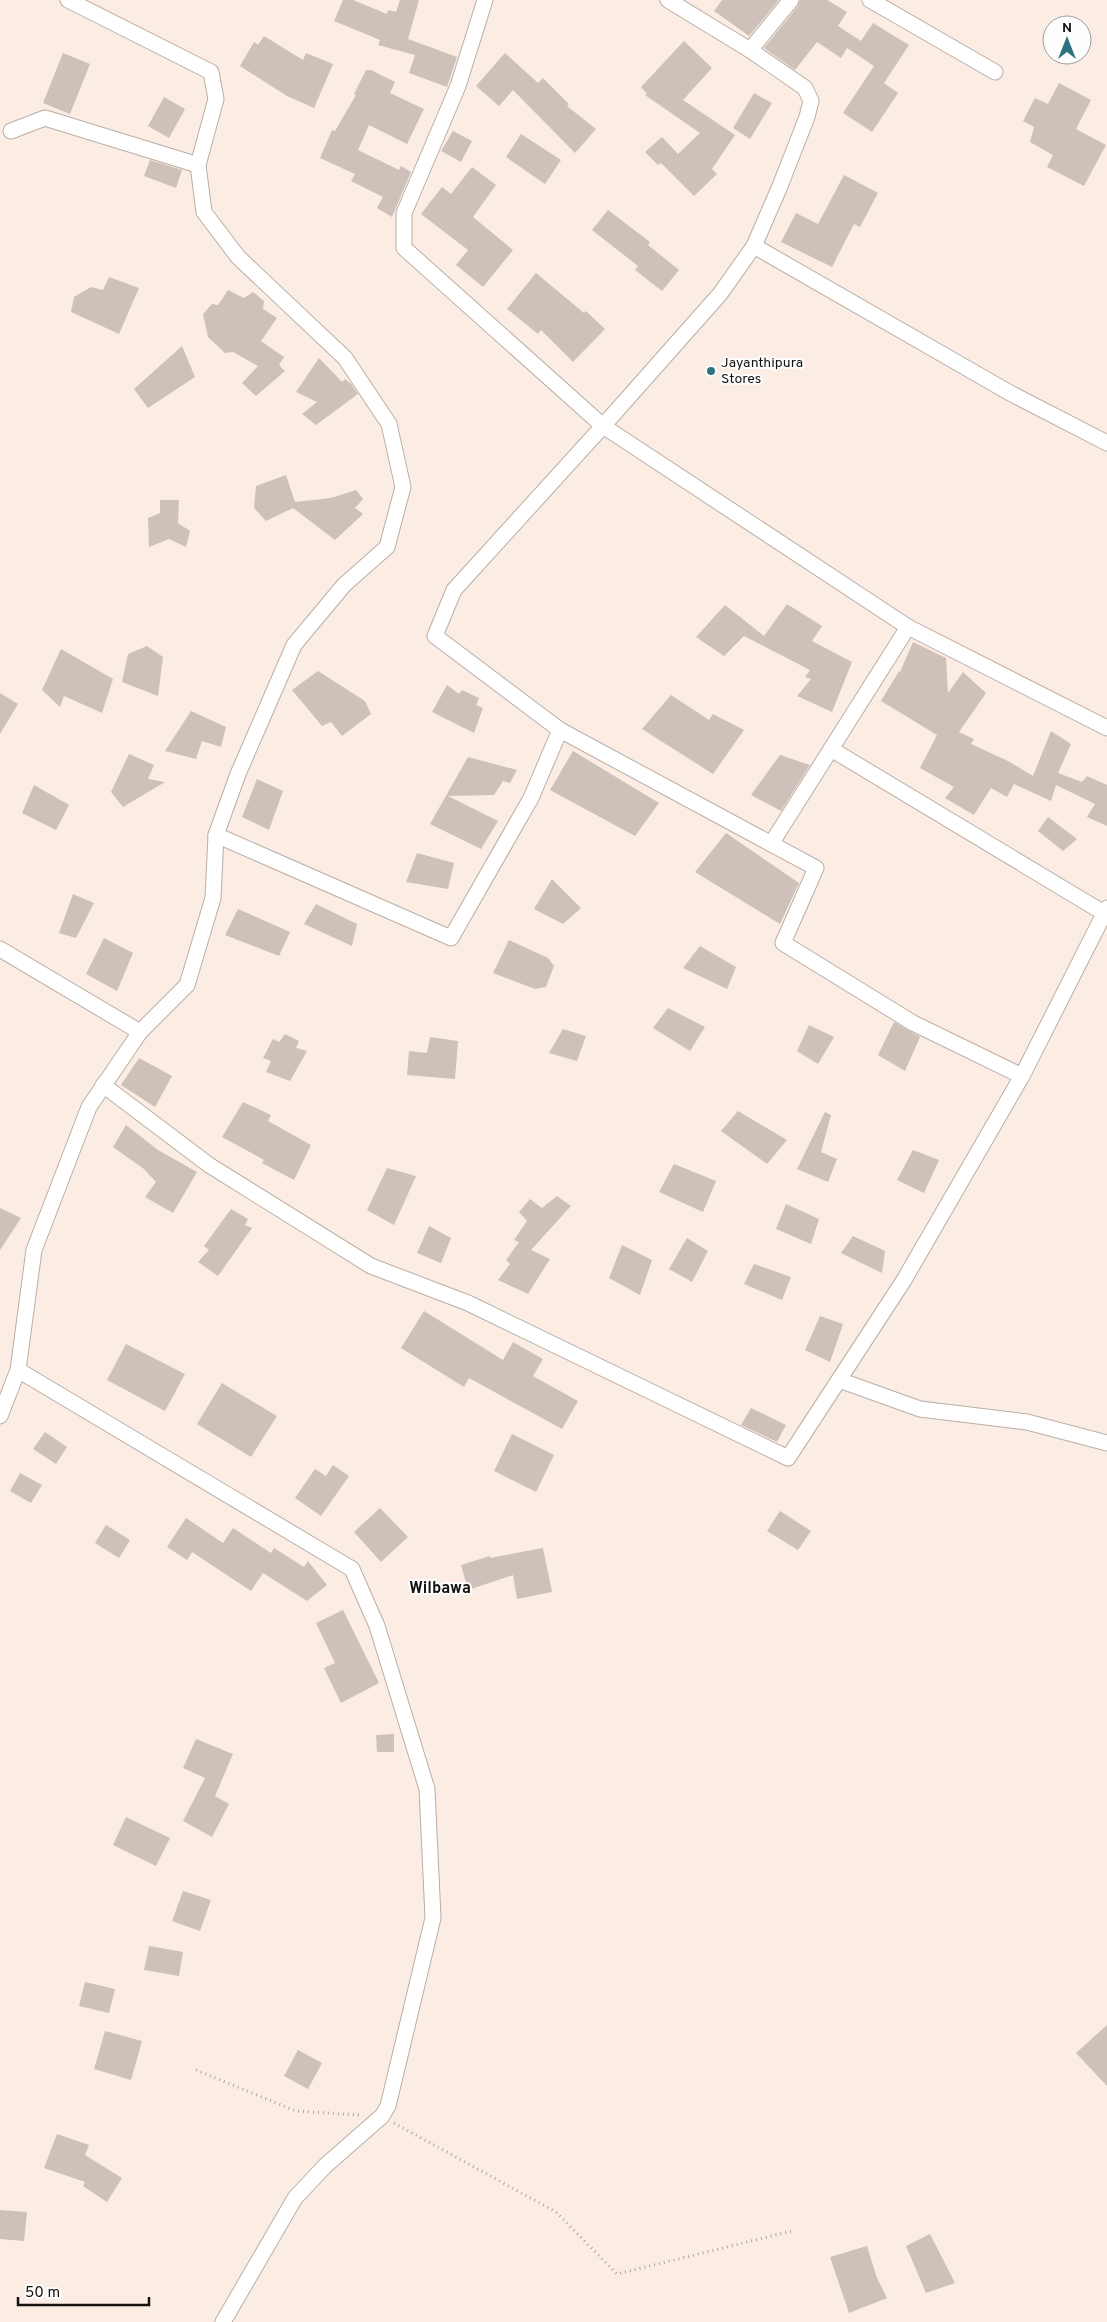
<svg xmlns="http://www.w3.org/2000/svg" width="1107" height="2322" font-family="Overpass,sans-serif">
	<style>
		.building { fill: #cec1b9 }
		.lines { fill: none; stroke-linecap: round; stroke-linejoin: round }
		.street-casing { stroke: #bbaea5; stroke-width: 17 }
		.path { stroke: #aea49d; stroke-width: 3; stroke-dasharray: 1 4; stroke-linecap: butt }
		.street { stroke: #fff; stroke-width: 15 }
		.poi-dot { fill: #2c7280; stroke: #fdfdfd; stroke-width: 2 }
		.labels { text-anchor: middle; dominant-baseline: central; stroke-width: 4; stroke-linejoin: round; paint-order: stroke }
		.poi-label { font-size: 14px; fill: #15110e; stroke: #fdfdfd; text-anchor: start }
		.quarter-label { font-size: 16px; font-weight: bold; fill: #15110e; stroke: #fdfdfd }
	</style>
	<rect width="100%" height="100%" fill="#fbede4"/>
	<g class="building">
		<path d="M343 0H353L387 14 388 10 396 12 400 0H419L408 39 457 57 447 87 409 73 415 55 378 45 380 40 334 21Z"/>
		<path d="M722 0H779L749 36 714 11Z"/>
		<path d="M800 0H827L847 12 838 26 861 41 873 23 909 45 884 83 898 93 872 132 843 113 874 66 847 48 841 58 817 42 795 70 764 48 798 6Z"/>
		<path d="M264 36 303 60 306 53 333 64 314 108 287 96 240 66 254 42 258 45Z"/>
		<path d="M684 41 712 68 683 100 735 135 712 169 717 174 694 196 661 163 658 165 645 152 662 137 678 154 700 133 645 95 647 94 641 87Z"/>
		<path d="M63 53 90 64 70 114 43 103Z"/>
		<path d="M505 53 538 83 543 78 569 104 567 106 596 129 575 153 513 90 499 106 476 86Z"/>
		<path d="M366 70H371L395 82 390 93 424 109 407 144 369 125 358 150 399 170 401 166 411 172 392 217 377 208 383 197 351 181 355 174 320 158 332 130 335 131 356 95 354 94Z"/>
		<path d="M1059 83 1091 100 1076 129 1106 145 1084 186 1047 167 1053 155 1030 142 1034 127 1023 121 1035 98 1048 104Z"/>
		<path d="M754 93 772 103 750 139 733 128Z"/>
		<path d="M164 97 185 109 169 138 148 126Z"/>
		<path d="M453 131 472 141 461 162 441 151Z"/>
		<path d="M521 134 561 160 545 184 506 157Z"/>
		<path d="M150 160 182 170 176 188 144 176Z"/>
		<path d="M472 167 496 185 473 217 513 250 483 287 456 265 468 250 421 214 442 187 451 194Z"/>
		<path d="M844 175 878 193 860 227 854 224 832 267 781 242 796 213 818 224Z"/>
		<path d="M608 210 650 242 648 245 679 270 662 291 635 270 638 266 592 230Z"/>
		<path d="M536 273 584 313 586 311 605 329 573 362 541 330 538 334 507 309Z"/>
		<path d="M109 277 139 288 119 334 71 312 74 297 91 287 103 290Z"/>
		<path d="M228 290 244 298 253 292 264 301 263 309 277 318 261 341 284 357 279 365 285 371 256 396 242 383 258 366 233 352 225 353 208 337 203 314 212 304 218 305Z"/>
		<path d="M182 346 195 377 148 408 134 389Z"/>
		<path d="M319 358 342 382 345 379 351 384 358 394 316 425 302 414 317 402 296 392Z"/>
		<path d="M286 475 295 502 331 498 356 490 363 499 355 508 363 514 335 540 293 508 266 521 254 508 256 486Z"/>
		<path d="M160 500H179L178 523 190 531 186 547 169 539 149 547 148 518 160 513Z"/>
		<path d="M787 604 822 626 812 641 852 662 832 712 797 696 811 679 805 677 810 670 744 636 724 656 696 637 725 605 764 636Z"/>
		<path d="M913 642 946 658 948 693 963 672 986 693 959 732 974 739 971 744 1008 761 1033 776 1051 731 1071 744 1058 773 1082 782 1087 776 1107 785V826L1087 817 1095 804 1056 785 1051 801 1014 784 1007 797 991 788 974 815 945 798 954 787 920 768 937 735 881 701 899 671 900 672Z"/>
		<path d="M147 646 163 657 158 696 122 682 128 654Z"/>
		<path d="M61 649 113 679 102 713 64 696 60 707 42 690Z"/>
		<path d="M318 671 365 701 371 714 342 736 331 722 322 726 292 690Z"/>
		<path d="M447 685 459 694 462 690 479 698 476 705 483 708 474 733 432 712Z"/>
		<path d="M0 693 18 704 0 734Z"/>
		<path d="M671 695 709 720 713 714 744 730 713 774 642 729Z"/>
		<path d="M191 711 226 727 221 747 202 741 196 759 165 751Z"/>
		<path d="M573 751 659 803 635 836 550 790Z"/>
		<path d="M129 754 154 765 148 779 165 782 123 807 111 792Z"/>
		<path d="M780 755 810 765 781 811 751 795Z"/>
		<path d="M468 757 517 770 510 783 503 781 494 795 448 796 498 821 481 849 430 824Z"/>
		<path d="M257 779 283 791 269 830 242 817Z"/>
		<path d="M34 785 69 805 56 830 22 813Z"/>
		<path d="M1048 817 1077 839 1063 851 1038 831Z"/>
		<path d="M726 833 799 883 780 924 695 872Z"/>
		<path d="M417 853 454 863 448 889 406 882Z"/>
		<path d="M552 879 581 908 563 924 534 909Z"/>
		<path d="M73 894 94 903 76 938 59 933Z"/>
		<path d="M316 904 357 924 352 946 304 924Z"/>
		<path d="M238 909 290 932 279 956 225 935Z"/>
		<path d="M104 938 133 953 117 991 86 974Z"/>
		<path d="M509 940 548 958 554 966 546 987 535 989 493 973Z"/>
		<path d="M700 946 736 967 727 989 683 968Z"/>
		<path d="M668 1008 705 1027 690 1051 653 1028Z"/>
		<path d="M894 1022 920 1037 905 1071 878 1055Z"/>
		<path d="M809 1025 834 1037 818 1064 797 1051Z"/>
		<path d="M563 1029 586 1036 577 1061 549 1053Z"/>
		<path d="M285 1034 299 1041 296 1048 307 1051 290 1081 266 1072 271 1061 263 1058 273 1039 279 1042Z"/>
		<path d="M430 1037 458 1041 455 1079 407 1075 409 1051 427 1053Z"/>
		<path d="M139 1058 172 1076 155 1107 121 1085Z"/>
		<path d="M243 1102 271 1115 268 1121 311 1145 294 1180 262 1163 264 1160 222 1137Z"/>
		<path d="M738 1111 787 1140 767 1164 721 1131Z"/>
		<path d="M825 1112 831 1115 821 1152 837 1159 828 1182 797 1169Z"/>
		<path d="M126 1125 158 1150 197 1172 173 1213 145 1197 156 1182 144 1169 113 1147Z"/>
		<path d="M913 1150 939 1160 924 1193 897 1180Z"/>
		<path d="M674 1164 716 1181 703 1212 659 1192Z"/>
		<path d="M387 1168 416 1176 394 1225 367 1210Z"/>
		<path d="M557 1196 571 1206 531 1250 550 1259 528 1294 498 1280 510 1264 506 1260 519 1242 514 1240 527 1221 519 1212 530 1199 542 1208Z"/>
		<path d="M786 1204 819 1219 811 1244 776 1229Z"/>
		<path d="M0 1208 21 1218 0 1250Z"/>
		<path d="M231 1209 248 1219 245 1225 252 1228 218 1276 198 1262 209 1250 204 1246Z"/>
		<path d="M429 1226 451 1238 441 1263 417 1253Z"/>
		<path d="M853 1236 885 1251 882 1273 841 1253Z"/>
		<path d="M687 1238 708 1251 692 1282 669 1269Z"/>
		<path d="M622 1245 652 1260 640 1295 609 1278Z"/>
		<path d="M754 1264 791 1277 782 1300 744 1284Z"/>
		<path d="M424 1311 503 1360 513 1342 543 1359 533 1376 578 1401 562 1429 469 1378 464 1387 401 1348Z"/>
		<path d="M820 1316 843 1324 830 1362 805 1350Z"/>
		<path d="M126 1344 185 1374 165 1411 107 1380Z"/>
		<path d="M222 1383 277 1416 251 1457 197 1424Z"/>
		<path d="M751 1408 786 1425 777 1442 741 1425Z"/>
		<path d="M45 1432 67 1447 56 1464 33 1449Z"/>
		<path d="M512 1434 554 1455 536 1492 494 1471Z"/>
		<path d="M333 1465 349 1476 321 1516 295 1498 315 1469 326 1476Z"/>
		<path d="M20 1473 42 1485 31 1503 10 1491Z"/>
		<path d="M380 1508 408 1537 381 1562 354 1532Z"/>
		<path d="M780 1511 811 1531 798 1550 767 1531Z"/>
		<path d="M186 1518 223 1543 233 1528 271 1553 274 1548 304 1567 308 1561 327 1585 307 1601 263 1573 251 1591 192 1552 187 1560 167 1547Z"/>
		<path d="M106 1525 130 1540 119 1558 95 1543Z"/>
		<path d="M543 1548 552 1592 517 1599 513 1575 468 1590 461 1565 490 1556V1558Z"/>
		<path d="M343 1610 379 1683 341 1703 324 1668 335 1663 316 1623Z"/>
		<path d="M394 1734V1752H377L376 1735Z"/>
		<path d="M196 1739 233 1754 215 1796 229 1804 212 1837 183 1821 205 1778 183 1768Z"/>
		<path d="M126 1817 170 1838 156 1866 113 1845Z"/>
		<path d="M183 1891 211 1900 200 1931 172 1921Z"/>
		<path d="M149 1946 183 1952 179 1976 144 1970Z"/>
		<path d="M85 1982 115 1989 109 2013 79 2006Z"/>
		<path d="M1107 2025V2086L1076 2053Z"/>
		<path d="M105 2031 142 2041 131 2080 94 2069Z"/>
		<path d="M298 2050 322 2063 308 2089 284 2076Z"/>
		<path d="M57 2134 89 2145 85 2155 122 2178 107 2202 83 2186 85 2182 44 2168Z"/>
		<path d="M0 2210 27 2212 24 2241 0 2239Z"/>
		<path d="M930 2234 955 2283 926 2293 906 2246Z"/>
		<path d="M867 2246 877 2278 887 2298 849 2313 830 2257Z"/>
	</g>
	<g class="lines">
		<g class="street-casing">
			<g id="street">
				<path d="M668 0 750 50 805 88 811 101 807 117 780 186 754 246 720 294 603 426 908 627 771 844"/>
				<path d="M870 0 995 72"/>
				<path d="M750 50 791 0"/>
				<path d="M11 131 45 118 198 165"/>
				<path d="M754 246 1010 393 1107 443"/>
				<path d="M908 627 1107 728"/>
				<path d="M560 730 816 868 783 943 913 1023 1022 1076"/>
				<path d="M831 749 1104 913"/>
				<path d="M216 835 451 938 531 798 560 730 435 636 454 590 603 426 404 248V213L458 86 485 0"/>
				<path d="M0 949 140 1032"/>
				<path d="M103 1085 209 1165 371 1266 468 1303 788 1458 904 1280 1022 1076 1107 908"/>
				<path d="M18 1370 34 1250 89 1107 140 1032 187 985 213 898 216 835 238 774 294 645 344 585 387 547 403 487 389 424 345 358 238 257 204 212 198 165 216 99 211 72 68 0"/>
				<path d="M839 1380 920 1409 1027 1422 1107 1443"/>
				<path d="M0 1416 18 1370 352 1569 377 1626 427 1789 433 1918 388 2106 382 2116 325 2166 295 2198 223 2322"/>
			</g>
		</g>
		<g class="path">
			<path d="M196 2070 296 2111 359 2115"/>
			<path d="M394 2123 556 2212 617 2274 792 2231"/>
		</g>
		<use href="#street" class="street"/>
	</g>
	<circle class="poi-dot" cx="711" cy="371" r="5"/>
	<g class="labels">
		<g class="poi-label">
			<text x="721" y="363">Jayanthipura<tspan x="721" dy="16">Stores</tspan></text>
		</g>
		<g class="quarter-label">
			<text x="440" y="1589">Wilbawa</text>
		</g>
	</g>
	<g transform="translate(1067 40)"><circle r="24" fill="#fdfdfd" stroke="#a09f9d"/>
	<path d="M0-4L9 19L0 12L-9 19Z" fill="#2c7280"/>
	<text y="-8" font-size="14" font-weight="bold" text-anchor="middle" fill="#15110e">N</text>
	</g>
	<path d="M18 2297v8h131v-8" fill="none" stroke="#15110e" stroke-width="2.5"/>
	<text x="25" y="2297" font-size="15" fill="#15110e" stroke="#fdfdfd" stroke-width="4" paint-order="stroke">50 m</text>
</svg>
